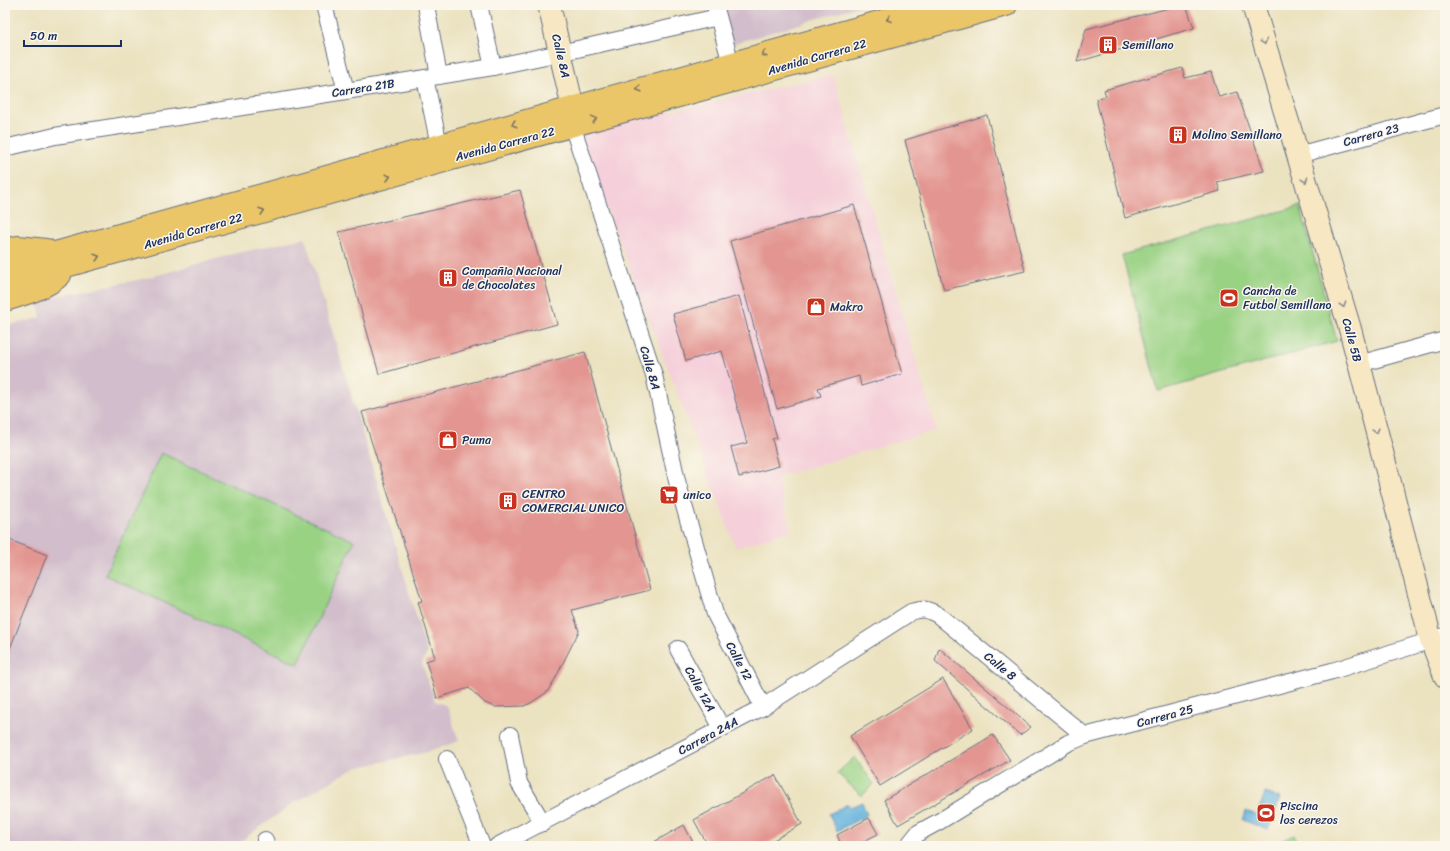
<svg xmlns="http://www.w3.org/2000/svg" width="1450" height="851" font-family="Sriracha,sans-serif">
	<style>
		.built { fill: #f5cfda }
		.industrial { fill: #d1bdcb }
		.green { fill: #9ad284; stroke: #5a8071 }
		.water { fill: #63b2dd; stroke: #3f709e }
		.building { fill: #e39591 }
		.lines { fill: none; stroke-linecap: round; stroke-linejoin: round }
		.street-casing { stroke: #646e80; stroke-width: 18 }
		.secondary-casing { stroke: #646e80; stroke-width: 24 }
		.primary-casing { stroke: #646e80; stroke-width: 24 }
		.street { stroke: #fff; stroke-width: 16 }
		.secondary { stroke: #f7e8c3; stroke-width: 22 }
		.primary { stroke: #ebc669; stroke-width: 22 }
		.oneway { stroke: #797363 }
		.oneway2 { stroke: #898c90 }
		.labels { text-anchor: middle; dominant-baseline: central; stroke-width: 3; stroke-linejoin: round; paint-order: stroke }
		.poi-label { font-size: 12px; fill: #1b2f5e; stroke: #fbf7ec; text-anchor: start }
		.street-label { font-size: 12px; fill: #1b2f5e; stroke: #fbf7ec }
	</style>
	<rect width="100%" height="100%" fill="#fbf7ec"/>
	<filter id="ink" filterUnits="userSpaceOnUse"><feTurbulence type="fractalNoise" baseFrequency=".025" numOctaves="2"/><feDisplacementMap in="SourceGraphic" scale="8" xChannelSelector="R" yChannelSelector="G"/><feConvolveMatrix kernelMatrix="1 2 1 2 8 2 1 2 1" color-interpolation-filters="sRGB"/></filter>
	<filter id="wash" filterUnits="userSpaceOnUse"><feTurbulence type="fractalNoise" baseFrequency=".012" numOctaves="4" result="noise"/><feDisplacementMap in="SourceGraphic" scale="16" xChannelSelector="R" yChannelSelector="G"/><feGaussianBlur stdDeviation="0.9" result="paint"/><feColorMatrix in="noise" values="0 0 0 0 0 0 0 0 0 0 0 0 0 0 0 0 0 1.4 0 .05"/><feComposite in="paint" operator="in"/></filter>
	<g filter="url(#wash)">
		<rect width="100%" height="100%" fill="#ebe2c0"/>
		<path class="built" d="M833 75 936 430 777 477 791 530 736 548 578 132Z"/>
		<g class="industrial">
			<path d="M719 5H862L729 45Z"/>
			<path d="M305 238 427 653 422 664 435 701 447 706 459 741 427 752 355 768 292 804 234 846H5V326L41 318 37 300 147 278 233 254Z"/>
		</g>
		<g class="green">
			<path d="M1300 206 1337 341 1158 391 1122 255Z"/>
			<path d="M161 453 354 541 298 664 105 575Z"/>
			<path d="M855 757 874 784 862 796 837 773Z"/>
			<path d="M1294 835 1299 846H1269Z"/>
		</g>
		<g class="water">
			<path d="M1265 793 1280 798 1268 830 1243 820 1246 811 1257 815Z"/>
			<path d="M862 802 867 815 837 831 829 814 848 804 850 807Z"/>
		</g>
		<g id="blocks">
			<g class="building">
				<path d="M1181 5H1186L1194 28 1077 62 1086 29Z"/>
				<path d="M1182 68 1185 78 1211 72 1219 97 1237 92 1264 171 1217 182 1220 191 1125 218 1096 99 1106 96 1104 90Z"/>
				<path d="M987 115 1025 271 944 290 905 140Z"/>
				<path d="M520 190 557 324 379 374 339 232Z"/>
				<path d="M854 205 902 374 861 386 859 376 818 388 821 396 777 409 730 241Z"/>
				<path d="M739 296 777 438 772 439 779 466 739 477 731 447 747 443 722 351 686 361 673 314Z"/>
				<path d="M585 352 650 590 572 610 579 631 554 681 547 692 531 703 524 706 495 707 485 703 469 688 437 698 426 661 435 658 418 602 422 601 362 412Z"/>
				<path d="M5 538 47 555 5 661Z"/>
				<path d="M939 648 1031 727 1020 735 935 661Z"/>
				<path d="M943 679 973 729 880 786 850 736Z"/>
				<path d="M993 735 1010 760 898 825 884 800Z"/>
				<path d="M775 775 802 824 763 846H708L694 820Z"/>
				<path d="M869 818 878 834 854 846H842L837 835Z"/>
				<path d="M684 825 695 846H647Z"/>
			</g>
		</g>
	</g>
	<g filter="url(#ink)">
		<use href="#blocks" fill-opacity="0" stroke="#646e80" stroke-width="1"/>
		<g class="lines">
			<g class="street-casing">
				<g id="street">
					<path d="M324 5 346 91"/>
					<path d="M426 5 439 76"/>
					<path d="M479 5 493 67"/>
					<path d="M715 5 731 64"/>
					<path d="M425 78 439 145"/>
					<path d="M572 125 654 375 677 481 715 614 763 707"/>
					<path d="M5 148 55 136 346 91 493 67 560 53 718 17"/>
					<path d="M1298 155 1445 115"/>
					<path d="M1359 364 1445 340"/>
					<path d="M678 649 722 728"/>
					<path d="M510 735 519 783 543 823"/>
					<path d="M447 759 482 846"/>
					<path d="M265 840 267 846"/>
					<path d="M497 846 763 707 911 612C924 608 927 609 938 615L1085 736"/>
					<path d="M910 846V843L918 833 940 821 1068 743 1085 736 1332 671 1445 636"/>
				</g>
			</g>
			<g class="secondary-casing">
				<g id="secondary">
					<path d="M549 5 573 108"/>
					<path d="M1253 5 1350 329 1431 640 1445 676"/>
				</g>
			</g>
			<g class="primary-casing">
				<g id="primary">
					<path d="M5 250 18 247 46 250"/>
					<path d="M5 267 940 5"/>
					<path d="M5 283 1006 5"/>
					<path d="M5 300C24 294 45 289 60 275"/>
				</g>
			</g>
			<use href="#street" class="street"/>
			<use href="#secondary" class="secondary"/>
			<use href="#primary" class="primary"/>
		</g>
		<defs><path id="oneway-chevron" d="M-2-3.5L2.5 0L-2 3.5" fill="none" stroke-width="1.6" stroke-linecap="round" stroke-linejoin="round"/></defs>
		<g class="oneway">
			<use href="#oneway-chevron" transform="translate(889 19) rotate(164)"/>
			<use href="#oneway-chevron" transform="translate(764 54) rotate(164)"/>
			<use href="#oneway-chevron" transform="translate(639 89) rotate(164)"/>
			<use href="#oneway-chevron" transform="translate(594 119) rotate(-16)"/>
			<use href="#oneway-chevron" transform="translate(514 124) rotate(164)"/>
			<use href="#oneway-chevron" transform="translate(388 177) rotate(-15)"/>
			<use href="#oneway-chevron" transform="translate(262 211) rotate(-16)"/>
			<use href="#oneway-chevron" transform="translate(97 257) rotate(-16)"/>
		</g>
		<g class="oneway2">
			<use href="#oneway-chevron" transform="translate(1264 42) rotate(73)"/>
			<use href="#oneway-chevron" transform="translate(1305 180) rotate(73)"/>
			<use href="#oneway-chevron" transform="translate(1343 305) rotate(73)"/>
			<use href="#oneway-chevron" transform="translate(1376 431) rotate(75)"/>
		</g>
	</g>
	<defs>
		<g id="building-square" transform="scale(1)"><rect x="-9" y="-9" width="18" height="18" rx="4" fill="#c8321e" stroke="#fbf7ec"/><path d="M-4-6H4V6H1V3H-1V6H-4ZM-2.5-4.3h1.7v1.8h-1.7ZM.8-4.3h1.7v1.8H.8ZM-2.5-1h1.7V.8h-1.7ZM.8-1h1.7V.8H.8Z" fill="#fff"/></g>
		<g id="stadium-square" transform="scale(1)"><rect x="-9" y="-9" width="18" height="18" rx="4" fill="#c8321e" stroke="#fbf7ec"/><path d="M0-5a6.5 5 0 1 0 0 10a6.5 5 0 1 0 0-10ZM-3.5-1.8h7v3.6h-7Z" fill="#fff"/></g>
		<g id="shop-square" transform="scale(1)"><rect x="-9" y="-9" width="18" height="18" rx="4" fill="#c8321e" stroke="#fbf7ec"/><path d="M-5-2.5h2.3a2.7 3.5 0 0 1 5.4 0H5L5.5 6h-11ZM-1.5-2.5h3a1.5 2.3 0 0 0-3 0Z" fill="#fff"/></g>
		<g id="supermarket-square" transform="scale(1)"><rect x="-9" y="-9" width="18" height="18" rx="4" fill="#c8321e" stroke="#fbf7ec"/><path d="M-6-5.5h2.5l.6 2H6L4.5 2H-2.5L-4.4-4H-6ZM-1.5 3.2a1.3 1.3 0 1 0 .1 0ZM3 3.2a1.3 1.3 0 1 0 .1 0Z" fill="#fff"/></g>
	</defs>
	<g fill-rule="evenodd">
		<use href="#building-square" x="1108" y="45"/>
		<use href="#building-square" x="1178" y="135"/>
		<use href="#building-square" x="448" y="278"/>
		<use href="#stadium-square" x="1229" y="298"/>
		<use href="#shop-square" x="816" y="307"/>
		<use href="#shop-square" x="448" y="440"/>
		<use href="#supermarket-square" x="669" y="495"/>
		<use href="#building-square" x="508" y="501"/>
		<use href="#stadium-square" x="1266" y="813"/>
	</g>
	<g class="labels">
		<g class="poi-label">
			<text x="1122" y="45">Semillano</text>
			<text x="1192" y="135">Molino Semillano</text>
			<text x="462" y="271">Compañia Nacional<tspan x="462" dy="14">de Chocolates</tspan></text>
			<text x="1243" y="291">Cancha de<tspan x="1243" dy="14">Futbol Semillano</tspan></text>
			<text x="830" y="307">Makro</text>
			<text x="462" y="440">Puma</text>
			<text x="522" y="494">CENTRO<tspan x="522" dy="14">COMERCIAL UNICO</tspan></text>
			<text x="683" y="495">unico</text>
			<text x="1280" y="806">Piscina<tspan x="1280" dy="14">los cerezos</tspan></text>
		</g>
		<g class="street-label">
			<text transform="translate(561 56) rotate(77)">Calle 8A</text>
			<text transform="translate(817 57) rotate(-16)">Avenida Carrera 22</text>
			<text transform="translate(363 88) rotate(-9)">Carrera 21B</text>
			<text transform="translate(1371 135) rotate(-15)">Carrera 23</text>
			<text transform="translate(505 144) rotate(-15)">Avenida Carrera 22</text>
			<text transform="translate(193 231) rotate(-16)">Avenida Carrera 22</text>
			<text transform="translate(1352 340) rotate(75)">Calle 5B</text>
			<text transform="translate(650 368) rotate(74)">Calle 8A</text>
			<text transform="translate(739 661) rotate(62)">Calle 12</text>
			<text transform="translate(1000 666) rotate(39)">Calle 8</text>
			<text transform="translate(700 689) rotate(61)">Calle 12A</text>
			<text transform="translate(1165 716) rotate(-15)">Carrera 25</text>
			<text transform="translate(708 736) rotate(-28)">Carrera 24A</text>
		</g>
	</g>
	<rect width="1450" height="851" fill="none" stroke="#fbf7ec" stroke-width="20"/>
	<path d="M24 40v6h97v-6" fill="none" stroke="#1b2f5e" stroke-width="2"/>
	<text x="30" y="40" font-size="12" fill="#1b2f5e" stroke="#fbf7ec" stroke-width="3" paint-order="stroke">50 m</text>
</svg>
